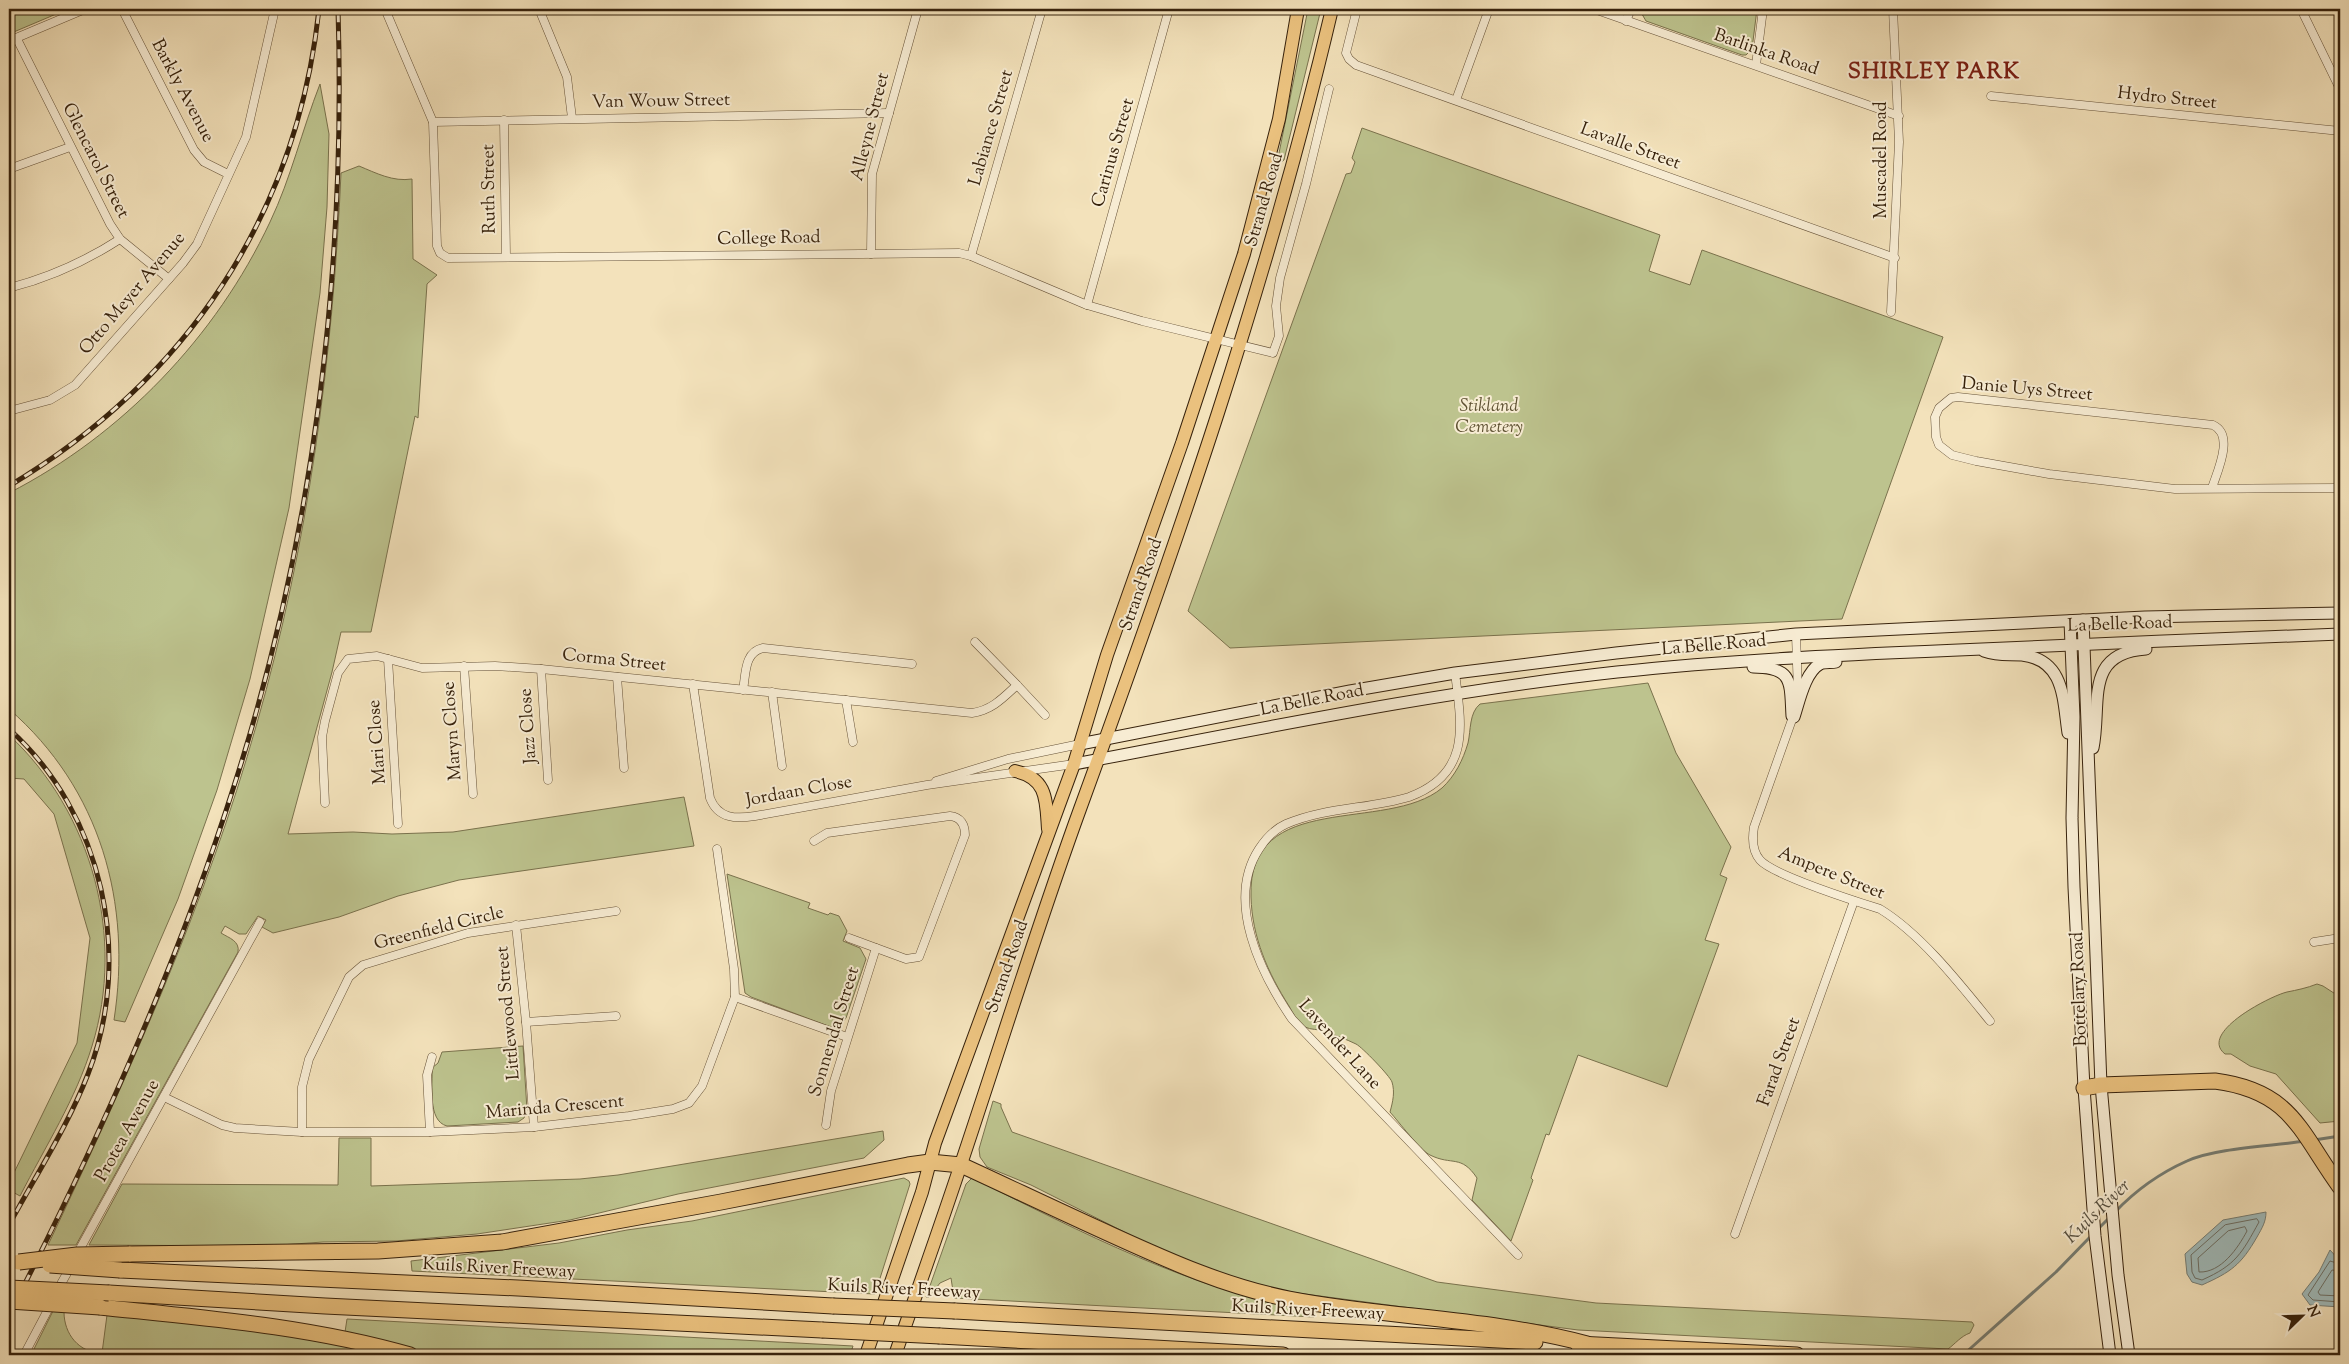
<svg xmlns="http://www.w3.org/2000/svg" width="2349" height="1364" font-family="'Sorts Mill Goudy',serif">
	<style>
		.green { fill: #bdc38e; stroke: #7a724d }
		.water { fill: #a0bbbb; stroke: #767e75 }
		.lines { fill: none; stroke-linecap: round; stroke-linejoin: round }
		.shore { stroke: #6c6e64; stroke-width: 1 }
		.stream { stroke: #767e75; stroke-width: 3 }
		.street-casing { stroke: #665238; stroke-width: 9 }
		.secondary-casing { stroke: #37220c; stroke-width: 13 }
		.primary-casing { stroke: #37220c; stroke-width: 14 }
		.highway-casing { stroke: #37220c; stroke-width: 17 }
		.street { stroke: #f7ecd3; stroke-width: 8 }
		.secondary { stroke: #f7ecd3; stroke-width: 11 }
		.primary { stroke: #eac17e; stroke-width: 12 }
		.highway { stroke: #eac17e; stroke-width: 15 }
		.rail-casing { stroke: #37220c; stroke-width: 5 }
		.rail { stroke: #f7ecd3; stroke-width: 3; stroke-dasharray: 9; stroke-linecap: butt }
		.highway-bridge-casing { stroke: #37220c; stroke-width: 17; stroke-linecap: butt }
		.highway-bridge { stroke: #eac17e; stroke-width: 15 }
		.labels { text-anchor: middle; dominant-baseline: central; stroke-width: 4; stroke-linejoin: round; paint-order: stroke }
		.street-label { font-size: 18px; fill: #37220c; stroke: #f7ecd3 }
		.park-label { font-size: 18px; font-style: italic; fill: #5f5233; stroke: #f7ecd3 }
		.water-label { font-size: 19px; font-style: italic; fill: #565041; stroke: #f7ecd3 }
		.district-label { font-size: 22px; font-weight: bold; letter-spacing: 1px; fill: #7a1f14; stroke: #f7ecd3 }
	</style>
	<rect width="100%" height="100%" fill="#f3e2bb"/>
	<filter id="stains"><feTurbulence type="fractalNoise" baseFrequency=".004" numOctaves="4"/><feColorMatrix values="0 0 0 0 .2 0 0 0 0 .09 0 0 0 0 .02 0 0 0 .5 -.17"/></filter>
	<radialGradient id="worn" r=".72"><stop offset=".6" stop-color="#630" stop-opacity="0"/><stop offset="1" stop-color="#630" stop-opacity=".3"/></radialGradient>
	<g class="green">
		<path d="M9 9H68L9 34Z"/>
		<path d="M1308 9H1321L1284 160 1280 163H1277Z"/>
		<path d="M1639 9H1757L1752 49 1746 55H1742L1646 21Z"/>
		<path d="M320 84 329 134 327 207 320 293 289 508 250 679 217 790 178 899 125 1022 114 1020C132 903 101 789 9 709V493C122 435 216 337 270 222 291 178 302 130 320 84Z"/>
		<path d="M1362 128 1660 235 1649 271 1690 285 1702 250 1943 337 1842 619 1230 648 1188 611 1346 174 1351 173 1355 162 1352 158Z"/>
		<path d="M359 166C376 173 393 182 412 179L413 259 437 275 427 284 418 418 415 416 371 632H341L332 672 288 834 353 832 392 834 453 832 684 797 694 846 459 880 398 896 339 917 273 933 262 927 266 920 258 916 246 934H239L225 926 221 933C229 938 240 941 238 952L76 1245H48C128 1076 206 904 257 723 308 545 333 358 341 173Z"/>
		<path d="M1648 683 1676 753 1731 847 1720 875 1727 878 1705 940 1719 944 1667 1087 1578 1055 1549 1135 1546 1134 1531 1178 1533 1180 1511 1241 1472 1200 1477 1178C1461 1154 1452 1166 1430 1155 1421 1151 1398 1121 1390 1112 1393 1101 1395 1092 1392 1082 1390 1076 1362 1047 1356 1044 1346 1039 1334 1035 1324 1031 1318 1029 1311 1030 1305 1027 1298 1023 1293 1013 1289 1006 1268 973 1252 937 1251 897 1247 788 1387 834 1442 788 1455 776 1463 760 1468 743 1471 730 1469 713 1480 704Z"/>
		<path d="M9 735C92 812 126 937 92 1046 76 1099 45 1147 20 1196L9 1190V1183L77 1043 90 938 54 814 24 779 9 778Z"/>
		<path d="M727 874 810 903 808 908 828 915 830 913 839 916 847 931 843 941 860 948 866 959 846 1018 840 1025 831 1027 751 997 745 993Z"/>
		<path d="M2317 984 2323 986 2340 997V1121L2320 1123 2276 1074 2250 1066 2231 1054H2225C2198 1033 2270 996 2287 992 2297 990 2307 988 2317 984Z"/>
		<path d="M523 1046 527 1110 524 1118 518 1122 447 1126C427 1121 433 1084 432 1068L438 1063 442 1052Z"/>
		<path d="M993 1101 1001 1104V1107L1012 1132 1437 1282 1596 1303 1972 1322 1974 1325 1970 1333C1961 1336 1955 1344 1948 1349L1578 1330 1282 1291 1218 1273 1154 1247 1031 1185 987 1167 980 1157 979 1149Z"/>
		<path d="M883 1131 884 1140 864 1158 678 1194 570 1220 477 1234 396 1241 323 1242 266 1246 89 1245 122 1184 338 1185 339 1138H371V1186L580 1179 618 1175Z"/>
		<path d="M904 1178 909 1181 910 1184 875 1294 412 1271 411 1261 559 1243 627 1230 692 1221Z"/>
		<path d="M972 1178C1082 1232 1192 1291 1314 1311V1317L954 1298 951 1278 940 1283 929 1297H926L966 1184Z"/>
		<path d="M53 1311 64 1312C64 1334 79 1353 102 1353L107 1315C201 1323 294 1334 386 1355H31Z"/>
		<path d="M347 1319 853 1346 850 1355H435L345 1332Z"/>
		<path d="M937 1350 1040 1355H936Z"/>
	</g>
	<g class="water">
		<path d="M2266 1212C2266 1222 2262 1228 2257 1237 2241 1265 2231 1272 2202 1285L2192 1282 2187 1274 2185 1254 2223 1220Z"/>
		<path d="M2330 1250 2340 1261V1307L2310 1305 2302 1294 2319 1272Z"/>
	</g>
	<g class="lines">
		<g class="shore">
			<path d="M2257 1219 2259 1222C2242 1253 2236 1265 2202 1280L2195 1278 2192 1272 2191 1255 2225 1225Z"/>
			<path d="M2245 1227 2247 1231C2238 1248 2221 1273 2199 1272L2198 1258 2228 1231Z"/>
			<path d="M2340 1264 2330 1261 2308 1295 2313 1300 2340 1302"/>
			<path d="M2340 1271 2332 1270 2318 1292 2320 1295 2340 1296"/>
		</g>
		<g class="stream">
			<path d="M2314 1140 2340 1136"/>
			<path d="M2115 1212C2135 1191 2160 1173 2187 1161 2214 1148 2273 1146 2305 1141"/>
			<path d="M2097 1230 2109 1218"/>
			<path d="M1963 1355 2056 1272 2091 1236"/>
		</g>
		<g class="street-casing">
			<g id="street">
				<path d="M122 9 194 150 204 162 228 174"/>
				<path d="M385 9 433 122 437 246 440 253 448 258 959 253 971 256 1087 305 1142 321 1273 353 1279 336 1276 306 1280 278 1306 184 1329 89"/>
				<path d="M539 9 567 77 572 118"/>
				<path d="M1357 9 1346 53 1349 59 1356 65 1895 258"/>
				<path d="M1594 9 1899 116"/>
				<path d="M2301 9 2340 89"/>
				<path d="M1626 21 1631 9"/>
				<path d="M17 39 110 224 120 239 169 279"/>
				<path d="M9 41 85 9"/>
				<path d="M1756 65 1763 9"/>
				<path d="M1991 96 2340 131"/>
				<path d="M1456 100 1489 9"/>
				<path d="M504 120 506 257"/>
				<path d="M433 122 889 113"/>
				<path d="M9 169 70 147"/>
				<path d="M871 254 872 174 918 9"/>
				<path d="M971 256 1042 9"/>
				<path d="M9 288C48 278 86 261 120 239"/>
				<path d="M1087 305 1169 9"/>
				<path d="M1891 312 1899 142 1893 9"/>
				<path d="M9 411 50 400 75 385 183 263 197 244 246 137 275 9"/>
				<path d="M2212 488C2217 472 2235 435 2213 425L1958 397 1951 398 1939 408 1935 417 1936 437 1939 445 1952 455 1976 461 2049 474 2175 489 2340 488"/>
				<path d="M1796 634 1798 693"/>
				<path d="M388 659 398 824"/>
				<path d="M464 666 473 794"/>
				<path d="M541 669 548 780"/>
				<path d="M1455 673C1462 727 1471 774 1409 797 1370 809 1325 807 1286 824 1275 829 1266 838 1259 849 1225 901 1261 974 1292 1019L1518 1255"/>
				<path d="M617 677 624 768"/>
				<path d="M693 684 710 798C718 819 736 819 755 816L927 785 1074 764"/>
				<path d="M1017 685 1045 715"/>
				<path d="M743 690C746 674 744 652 763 648L912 664"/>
				<path d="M772 692 782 766"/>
				<path d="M846 700 853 742"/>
				<path d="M1794 714 1754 827C1752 839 1752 851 1760 860 1773 875 1858 902 1880 909 1921 934 1960 984 1990 1021"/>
				<path d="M936 781 1008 759 1080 744"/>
				<path d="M325 803 322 737 325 721 338 673 348 659 377 656 422 668 495 666 541 669 972 713C992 710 1003 698 1017 685L975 642"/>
				<path d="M814 841 827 833 950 816C961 817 965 825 965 835L919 957 906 959 849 938"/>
				<path d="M516 925 526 1022 534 1127"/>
				<path d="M2314 942 2340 938"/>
				<path d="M735 997 847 1037"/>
				<path d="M526 1022 616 1016"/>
				<path d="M164 1097 222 1125 235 1128 302 1132H430L534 1127 629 1116 673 1109 689 1103 702 1086 735 997 734 969 717 849"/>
				<path d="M826 1125 831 1091 876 948"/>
				<path d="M302 1132V1087L309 1059 349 977 363 965 468 933 616 911"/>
				<path d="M430 1132 427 1075 432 1057"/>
				<path d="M1735 1234 1854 901"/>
				<path d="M76 1256 260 922"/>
				<path d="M57 1291 71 1266"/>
				<path d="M24 1355 51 1304"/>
			</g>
		</g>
		<g class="secondary-casing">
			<g id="secondary">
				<path d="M2083 620 2101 1085 2118 1275 2129 1355"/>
				<path d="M2070 621 2074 717 2072 818 2074 887 2084 1088 2095 1236 2110 1355"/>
				<path d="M1984 651C1999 656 2007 654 2022 655 2065 660 2063 700 2068 733"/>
				<path d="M1753 667C1794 667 1790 683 1792 716"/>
				<path d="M1794 717C1799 702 1805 672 1820 664 1824 662 1831 663 1836 662"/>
				<path d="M1080 744 1350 691 1455 673 1616 653 1796 634 2145 617 2340 613"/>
				<path d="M2093 748C2102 704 2083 653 2146 649"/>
				<path d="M1074 764C1255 730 1435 692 1617 672 1739 659 1860 654 1982 649 2101 643 2221 639 2340 634"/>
			</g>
		</g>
		<g class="primary-casing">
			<g id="primary">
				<path d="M1015 771C1048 778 1046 801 1048 829"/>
				<path d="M866 1355 922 1192 935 1143 1074 764 1107 655 1182 443 1244 254 1279 119 1298 9"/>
				<path d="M895 1355C917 1292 939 1230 960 1167 1000 1048 1037 927 1080 809 1176 546 1268 282 1332 9"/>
			</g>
		</g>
		<g class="highway-casing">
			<g id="highway">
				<path d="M2084 1088 2101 1085 2215 1081C2292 1091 2300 1132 2340 1187"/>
				<path d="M129 1254 378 1251 502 1242 721 1202 908 1165 930 1162 961 1165C1011 1188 1061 1212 1112 1235 1169 1261 1227 1287 1289 1299 1387 1318 1490 1318 1587 1344"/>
				<path d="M120 1270 518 1288 833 1306"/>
				<path d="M109 1293 325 1306 822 1330"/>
				<path d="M100 1307C205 1318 309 1326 410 1355"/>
				<path d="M955 1311 1535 1342"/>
				<path d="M940 1336 1283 1355"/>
				<path d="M1578 1344 1797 1355"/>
			</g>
		</g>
		<use href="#street" class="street"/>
		<use href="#secondary" class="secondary"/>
		<use href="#primary" class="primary"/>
		<use href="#highway" class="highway"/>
		<g class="rail-casing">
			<g id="rail">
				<path d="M9 486C186 380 297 216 319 9"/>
				<path d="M9 729C103 813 134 957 88 1074 68 1126 36 1175 9 1225"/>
				<path d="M9 1315C96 1145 176 969 234 786 314 537 346 270 338 9"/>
			</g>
		</g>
		<use href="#rail" class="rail"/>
		<g class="highway-bridge-casing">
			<g id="highway-bridge">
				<path d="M19 1262 77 1255 129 1254"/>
				<path d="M50 1265 120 1270"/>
				<path d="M9 1288 109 1293"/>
				<path d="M9 1301 100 1307"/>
				<path d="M833 1306 955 1311"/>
				<path d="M822 1330 940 1336"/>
			</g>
		</g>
		<use href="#highway-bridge" class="highway-bridge"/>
	</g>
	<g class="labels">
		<g class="street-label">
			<text transform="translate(1766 53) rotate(19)">Barlinka Road</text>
			<text transform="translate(182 91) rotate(62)">Barkly Avenue</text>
			<text transform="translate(2167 99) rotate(6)">Hydro Street</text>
			<text transform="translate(661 102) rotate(-1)">Van Wouw Street</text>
			<text transform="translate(871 127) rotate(-76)">Alleyne Street</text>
			<text transform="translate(992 128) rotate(-74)">Labiance Street</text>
			<text transform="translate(1630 147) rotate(20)">Lavalle Street</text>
			<text transform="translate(1114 153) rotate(-74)">Carinus Street</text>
			<text transform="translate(1882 160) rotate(-90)">Muscadel Road</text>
			<text transform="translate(95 161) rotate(63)">Glencarol Street</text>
			<text transform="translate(490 189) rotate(-91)">Ruth Street</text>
			<text transform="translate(1265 200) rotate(-74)">Strand Road</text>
			<text transform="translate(769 239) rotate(-1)">College Road</text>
			<text transform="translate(133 294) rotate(-50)">Otto Meyer Avenue</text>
			<text transform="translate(2027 390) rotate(5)">Danie Uys Street</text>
			<text transform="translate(1142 585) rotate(-71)">Strand Road</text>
			<text transform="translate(2120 625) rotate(-2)">La Belle Road</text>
			<text transform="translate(1714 646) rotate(-5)">La Belle Road</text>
			<text transform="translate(614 661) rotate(6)">Corma Street</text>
			<text transform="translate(1312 701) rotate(-11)">La Belle Road</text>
			<text transform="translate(529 726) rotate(-94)">Jazz Close</text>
			<text transform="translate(453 731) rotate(-94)">Maryn Close</text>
			<text transform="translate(378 742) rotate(-94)">Mari Close</text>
			<text transform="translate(799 792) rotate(-10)">Jordaan Close</text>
			<text transform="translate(1831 874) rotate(22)">Ampere Street</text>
			<text transform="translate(439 929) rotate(-14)">Greenfield Circle</text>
			<text transform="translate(1008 967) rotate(-71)">Strand Road</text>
			<text transform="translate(2080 989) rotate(-92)">Bottelary Road</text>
			<text transform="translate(509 1013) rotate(-95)">Littlewood Street</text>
			<text transform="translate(835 1032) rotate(-73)">Sonnendal Street</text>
			<text transform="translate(1339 1045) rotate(48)">Lavender Lane</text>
			<text transform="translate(1780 1062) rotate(-70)">Farad Street</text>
			<text transform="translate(555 1108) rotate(-5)">Marinda Crescent</text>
			<text transform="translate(128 1131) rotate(-61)">Protea Avenue</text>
			<text transform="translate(499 1269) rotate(3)">Kuils River Freeway</text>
			<text transform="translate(904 1290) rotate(3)">Kuils River Freeway</text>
			<text transform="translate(1308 1311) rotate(3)">Kuils River Freeway</text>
		</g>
		<g class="park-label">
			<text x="1489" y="407">Stikland<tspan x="1489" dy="21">Cemetery</tspan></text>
		</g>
		<g class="water-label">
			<text transform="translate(2098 1212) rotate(-44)">Kuils River</text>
		</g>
		<g class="district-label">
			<text x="1934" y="73">SHIRLEY PARK</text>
		</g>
	</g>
	<rect width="2349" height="1364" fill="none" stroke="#f3e2bb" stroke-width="30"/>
	<rect x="10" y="10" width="2329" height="1344" fill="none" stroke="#37220c" stroke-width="2.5"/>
	<rect x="15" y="15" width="2319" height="1334" fill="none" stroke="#37220c"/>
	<g transform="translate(2302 1316) rotate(67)" stroke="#f7ecd3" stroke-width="4" paint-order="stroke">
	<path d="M0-4L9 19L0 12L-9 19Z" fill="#37220c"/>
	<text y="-8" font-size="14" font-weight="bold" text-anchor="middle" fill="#37220c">N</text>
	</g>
	<rect width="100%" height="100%" filter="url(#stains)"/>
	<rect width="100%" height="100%" fill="url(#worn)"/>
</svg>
